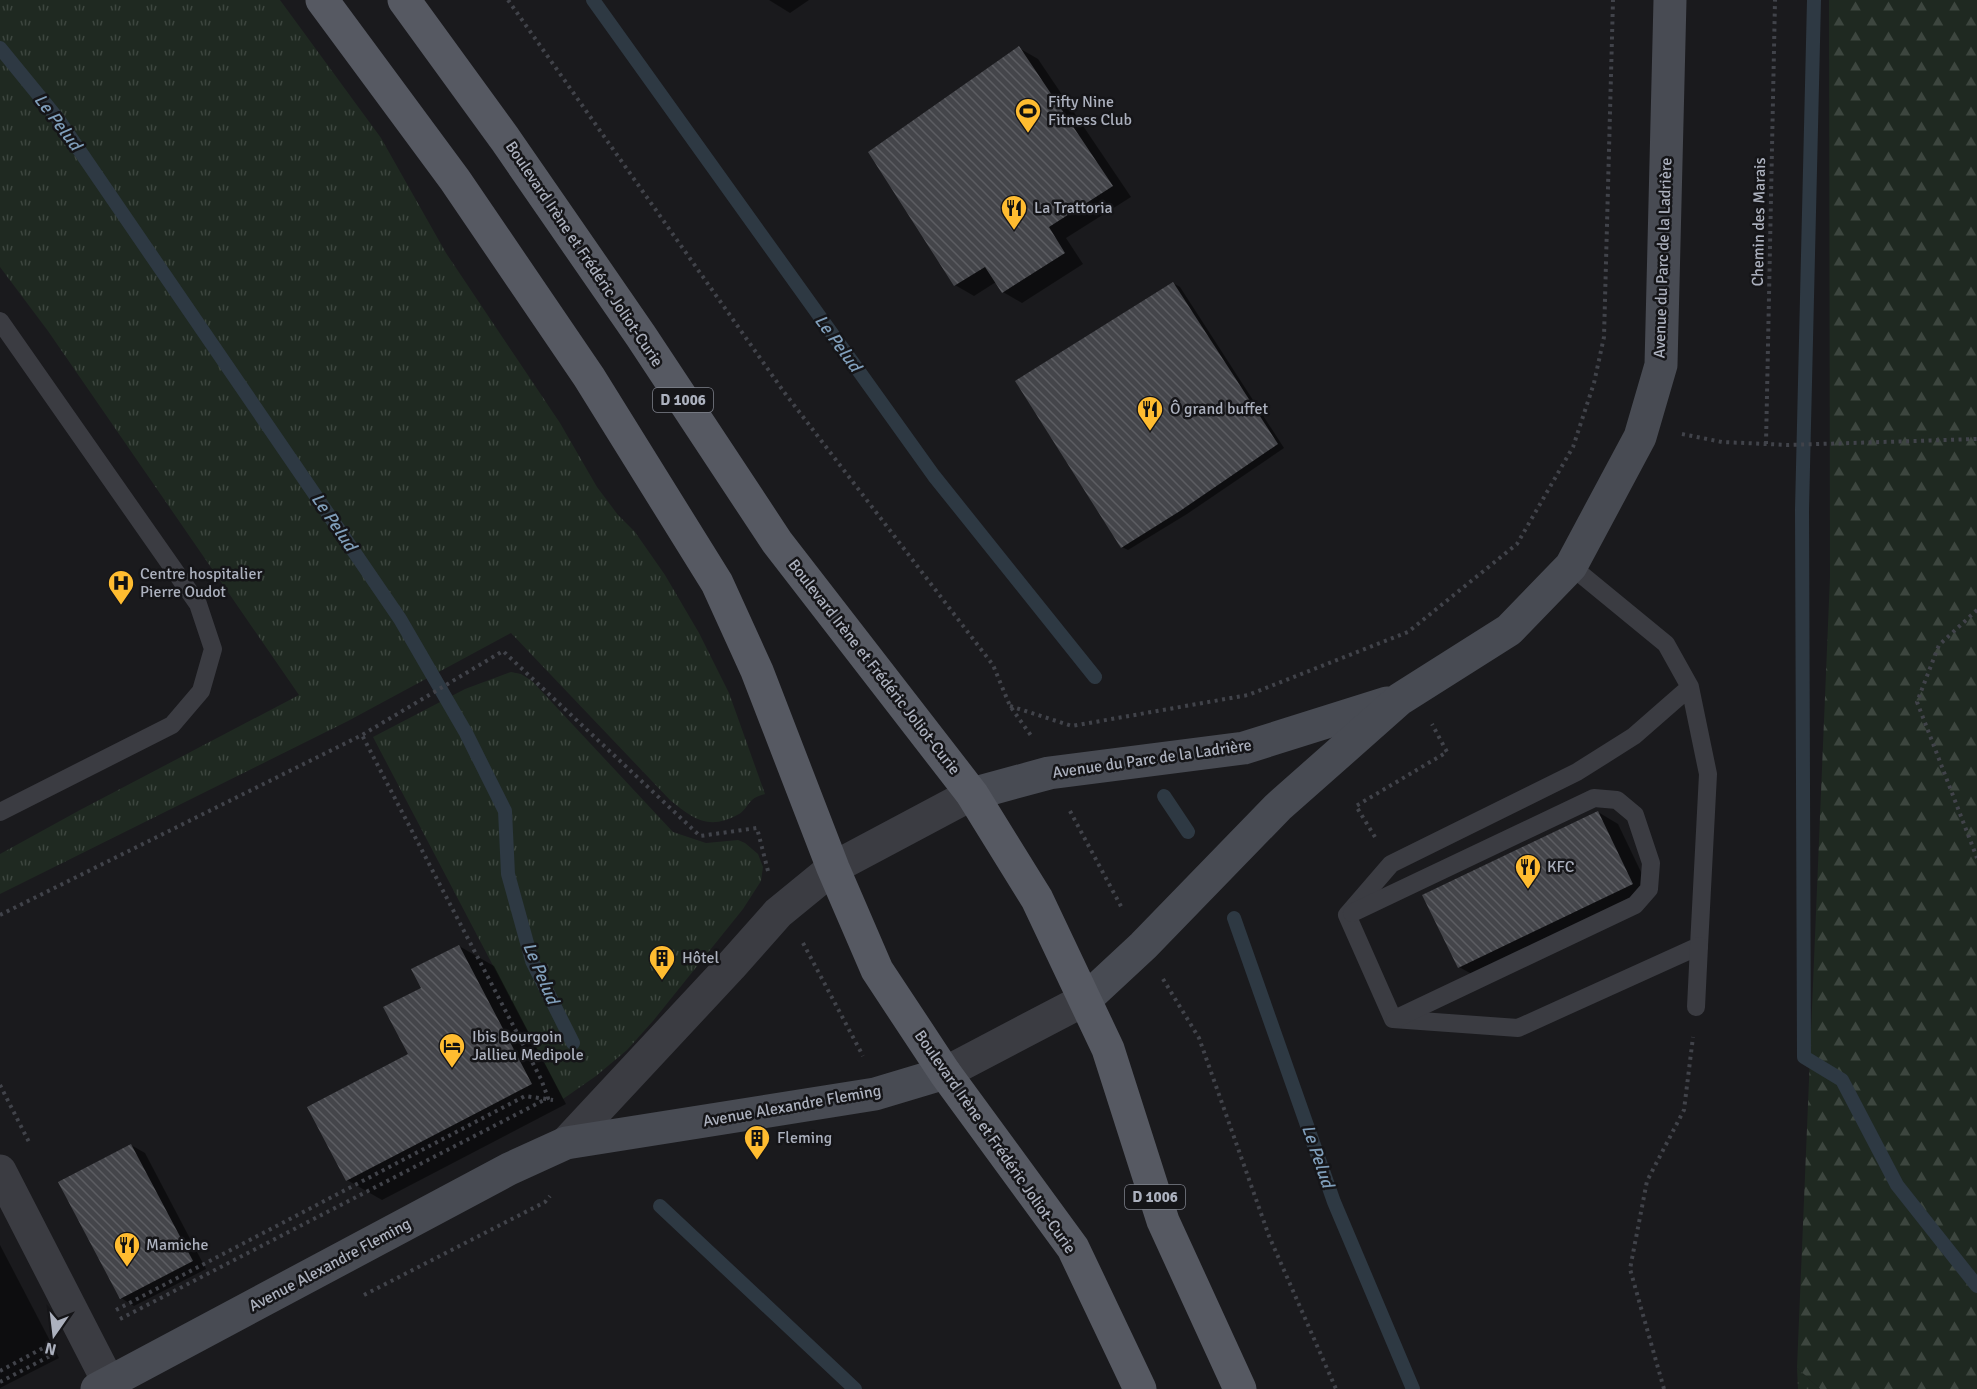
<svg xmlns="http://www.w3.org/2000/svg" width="1977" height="1389" font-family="Signika,sans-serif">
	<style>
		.grass { fill: url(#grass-tufts) }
		.forest { fill: url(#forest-firs) }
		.wetland { fill: url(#wetland-marsh) }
		.shadow { fill: #0007 }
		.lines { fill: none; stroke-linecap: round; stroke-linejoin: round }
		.stream { stroke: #2e3943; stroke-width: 14 }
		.building { fill: url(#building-back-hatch) }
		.path { stroke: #41434a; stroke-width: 4; stroke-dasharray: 3 4.5; stroke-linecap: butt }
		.lane { stroke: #3b3c42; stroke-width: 18 }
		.street { stroke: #3b3c42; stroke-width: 33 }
		.secondary { stroke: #484b53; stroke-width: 33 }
		.primary { stroke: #565962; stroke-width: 33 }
		.labels { text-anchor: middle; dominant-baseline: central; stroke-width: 5; stroke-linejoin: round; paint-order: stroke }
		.shield { fill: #151518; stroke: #7f828c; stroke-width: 1.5 }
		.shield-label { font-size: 15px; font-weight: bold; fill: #acb1be }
		.poi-label { font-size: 16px; fill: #acb1be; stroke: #151518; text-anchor: start }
		.street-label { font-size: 16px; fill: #acb1be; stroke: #151518 }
		.water-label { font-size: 18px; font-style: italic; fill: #809fbb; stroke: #151518 }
	</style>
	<defs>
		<pattern id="grass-tufts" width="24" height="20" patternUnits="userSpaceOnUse" patternTransform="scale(1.5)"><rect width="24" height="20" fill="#1f2921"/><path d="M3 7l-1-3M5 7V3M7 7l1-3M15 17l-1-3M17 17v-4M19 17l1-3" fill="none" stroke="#3d463f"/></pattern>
		<pattern id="forest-firs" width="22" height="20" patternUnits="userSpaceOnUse" patternTransform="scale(1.5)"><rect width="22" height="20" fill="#1f2921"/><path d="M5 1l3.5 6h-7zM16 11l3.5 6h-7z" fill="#3d463f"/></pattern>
		<pattern id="wetland-marsh" width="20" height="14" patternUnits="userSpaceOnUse" patternTransform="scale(1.5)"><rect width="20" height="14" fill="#1f2921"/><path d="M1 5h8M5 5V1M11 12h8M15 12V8" fill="none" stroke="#3d463f"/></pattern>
		<pattern id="building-back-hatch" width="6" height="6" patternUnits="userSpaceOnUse" patternTransform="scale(1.5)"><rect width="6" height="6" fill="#44454a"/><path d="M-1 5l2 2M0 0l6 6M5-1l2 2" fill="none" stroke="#5c5d62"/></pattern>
	</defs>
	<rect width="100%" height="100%" fill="#1a1a1d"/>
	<g class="grass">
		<path d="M0 0H280L381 138 446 253 560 423 597 487 618 515 635 532 665 575 699 633 729 693 765 794C761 795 755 797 752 800 747 804 745 811 739 814 709 831 693 819 670 800L511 633 348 721 0 894V854L80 810 299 695 48 331 0 267Z"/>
		<path d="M511 672 521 674 532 681 673 832 706 843 738 840 745 843 758 854 763 867 761 881 743 909 653 1021 627 1050 596 1076 563 1099 373 737 465 689Z"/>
	</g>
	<path class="forest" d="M1829 0H1977V1389H1820L1797 1368 1830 577Z"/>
	<path class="wetland" d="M1797 1368 1820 1389H1798Z"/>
	<g class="shadow">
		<path d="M769 0H809L790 13Z"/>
		<path d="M1019 48 1038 59 1131 197 1066 238 1083 264 1022 303 1003 292 996 282 974 296 955 285 870 152Z"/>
		<path d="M1173 283 1180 287 1284 448 1187 514 1128 550 1122 547Z"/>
		<path d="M1598 812 1618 824 1652 895 1479 978 1459 967Z"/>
		<path d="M459 946 494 966 566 1104 382 1200 347 1180 410 1055 423 989Z"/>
		<path d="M131 1145 145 1153 206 1269 134 1306 121 1298Z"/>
		<path d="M0 1245 59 1358 0 1388Z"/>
	</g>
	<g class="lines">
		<g class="stream">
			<path d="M593 0 934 476 1095 677"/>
			<path d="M1814 0 1802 510 1804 1057 1842 1080 1897 1185 1977 1286"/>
			<path d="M0 48 58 119 400 619 466 733 505 811 508 874 532 961 573 1043"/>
			<path d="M1164 796 1188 832"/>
			<path d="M1234 918 1334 1202 1413 1389"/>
			<path d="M660 1206 855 1389"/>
		</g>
	</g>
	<g class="building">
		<path d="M1019 46 1113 186 1049 227 1065 253 1002 293 985 267 954 286 868 152Z"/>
		<path d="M1173 282 1278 444 1180 511 1121 548 1015 381Z"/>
		<path d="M1598 811 1633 884 1458 968 1422 895Z"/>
		<path d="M459 945 532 1084 346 1181 307 1107 408 1054 383 1007 421 988 411 969Z"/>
		<path d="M131 1144 193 1261 120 1299 58 1182Z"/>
	</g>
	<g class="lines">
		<g class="path">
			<path d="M508 0 784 392 993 665 1010 706 1032 737"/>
			<path d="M1682 434 1722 442 1788 445 1977 439"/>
			<path d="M1766 444 1775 0"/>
			<path d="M1977 610 1939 645 1917 702 1977 858"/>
			<path d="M1010 706 1072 726 1248 695 1408 632 1517 544 1573 447 1594 383 1604 337 1613 0"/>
			<path d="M1070 811 1123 910"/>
			<path d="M1375 837 1356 806 1447 752 1432 724"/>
			<path d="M0 915 362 735 503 651 700 836 757 828 768 871"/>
			<path d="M803 943 863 1056"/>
			<path d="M1163 979 1199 1038 1269 1236 1336 1389"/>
			<path d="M0 1085 30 1144"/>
			<path d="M364 1295 545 1202 550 1196"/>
			<path d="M116 1310 525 1096 553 1100"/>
			<path d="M120 1319 548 1098 541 1079 362 735"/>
			<path d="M0 1371 45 1347"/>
			<path d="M0 1382 52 1355"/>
			<path d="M1664 1389 1630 1269 1647 1181 1684 1110 1693 1037"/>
		</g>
		<g class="lane">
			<path d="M0 321 198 604 213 649 201 691 172 725 0 812"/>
			<path d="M1571 566 1666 644 1690 687 1708 774 1699 946 1518 1028 1393 1019 1347 915 1391 864 1577 772 1634 736 1690 687"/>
			<path d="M1352 913 1594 798 1617 800 1635 815 1651 863 1649 889 1635 905 1395 1019"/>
			<path d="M1696 1007 1699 946"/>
		</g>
		<g class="street">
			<path d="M945 1073 1086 999"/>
			<path d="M566 1143 731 966 778 913 833 868 972 794"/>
			<path d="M0 1171 109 1383"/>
		</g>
		<g class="secondary">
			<path d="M972 794 1049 773 1244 748 1387 703"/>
			<path d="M1086 999 1143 946 1278 807 1400 699 1509 630 1571 566 1640 437 1661 365 1670 0"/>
			<path d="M97 1389 509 1169 566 1143 875 1094 945 1073"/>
		</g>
		<g class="primary">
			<path d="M322 0 455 180 589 377 717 583 757 671 833 868 877 970 945 1073 1073 1248 1140 1389"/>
			<path d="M404 0 505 139 641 336 777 542 972 794 1037 899 1108 1049 1163 1221 1240 1389"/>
		</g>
	</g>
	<defs>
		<g id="stadium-pin" transform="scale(1.35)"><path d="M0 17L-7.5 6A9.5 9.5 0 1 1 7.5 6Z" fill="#ffbc30" stroke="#151518"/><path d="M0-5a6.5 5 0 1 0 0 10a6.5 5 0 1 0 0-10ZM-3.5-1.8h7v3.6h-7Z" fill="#111"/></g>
		<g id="restaurant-pin" transform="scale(1.35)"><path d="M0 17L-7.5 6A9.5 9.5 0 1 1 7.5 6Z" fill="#ffbc30" stroke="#151518"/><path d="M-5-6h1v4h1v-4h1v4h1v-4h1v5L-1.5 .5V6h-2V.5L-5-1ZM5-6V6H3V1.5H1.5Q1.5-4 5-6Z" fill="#111"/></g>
		<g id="hospital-pin" transform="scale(1.35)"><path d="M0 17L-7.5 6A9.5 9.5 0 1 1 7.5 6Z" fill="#ffbc30" stroke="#151518"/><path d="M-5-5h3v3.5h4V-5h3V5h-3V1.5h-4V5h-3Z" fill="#111"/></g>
		<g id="building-pin" transform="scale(1.35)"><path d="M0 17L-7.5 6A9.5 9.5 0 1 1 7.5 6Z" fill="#ffbc30" stroke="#151518"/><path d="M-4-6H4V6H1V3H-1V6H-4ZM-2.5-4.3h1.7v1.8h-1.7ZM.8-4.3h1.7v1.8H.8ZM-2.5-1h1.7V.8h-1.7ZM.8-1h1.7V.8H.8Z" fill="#111"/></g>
		<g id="hotel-pin" transform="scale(1.35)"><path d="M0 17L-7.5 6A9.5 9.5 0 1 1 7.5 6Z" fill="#ffbc30" stroke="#151518"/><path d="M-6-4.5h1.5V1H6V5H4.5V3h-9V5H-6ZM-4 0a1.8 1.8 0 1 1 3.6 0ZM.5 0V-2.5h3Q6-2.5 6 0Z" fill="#111"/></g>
	</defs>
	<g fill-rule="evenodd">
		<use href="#stadium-pin" x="1028" y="111"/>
		<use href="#restaurant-pin" x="1014" y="208"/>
		<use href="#restaurant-pin" x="1150" y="409"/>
		<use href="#hospital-pin" x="121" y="583"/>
		<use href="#restaurant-pin" x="1528" y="867"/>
		<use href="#building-pin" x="662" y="958"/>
		<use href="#hotel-pin" x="452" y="1046"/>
		<use href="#building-pin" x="757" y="1138"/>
		<use href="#restaurant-pin" x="127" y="1245"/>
	</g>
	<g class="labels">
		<g class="shield">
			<rect x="653" y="388" width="60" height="24" rx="4.5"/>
			<rect x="1125" y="1185" width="60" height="24" rx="4.5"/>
		</g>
		<g class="shield-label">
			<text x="683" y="400">D 1006</text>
			<text x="1155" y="1197">D 1006</text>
		</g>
		<g class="poi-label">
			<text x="1048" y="102">Fifty Nine<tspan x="1048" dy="18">Fitness Club</tspan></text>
			<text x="1034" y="208">La Trattoria</text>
			<text x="1170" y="409">Ô grand buffet</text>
			<text x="140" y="574">Centre hospitalier<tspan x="140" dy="18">Pierre Oudot</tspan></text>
			<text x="1547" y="867">KFC</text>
			<text x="682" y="958">Hôtel</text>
			<text x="472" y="1037">Ibis Bourgoin<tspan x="472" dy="18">Jallieu Medipole</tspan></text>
			<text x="777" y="1138">Fleming</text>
			<text x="146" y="1245">Mamiche</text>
		</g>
		<g class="street-label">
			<text transform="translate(1759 222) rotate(-89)">Chemin des Marais</text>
			<text transform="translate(584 254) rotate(56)">Boulevard Irène et Frédéric Joliot-Curie</text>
			<text transform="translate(1663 258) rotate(-88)">Avenue du Parc de la Ladrière</text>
			<text transform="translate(874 667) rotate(52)">Boulevard Irène et Frédéric Joliot-Curie</text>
			<text transform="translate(1152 759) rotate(-8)">Avenue du Parc de la Ladrière</text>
			<text transform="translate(792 1106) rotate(-10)">Avenue Alexandre Fleming</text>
			<text transform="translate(995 1142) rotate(55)">Boulevard Irène et Frédéric Joliot-Curie</text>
			<text transform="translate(330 1265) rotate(-28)">Avenue Alexandre Fleming</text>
		</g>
		<g class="water-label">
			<text transform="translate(58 122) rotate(53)">Le Pelud</text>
			<text transform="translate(838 343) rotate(54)">Le Pelud</text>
			<text transform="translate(334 522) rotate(56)">Le Pelud</text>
			<text transform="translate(541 973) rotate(67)">Le Pelud</text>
			<text transform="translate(1318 1156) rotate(71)">Le Pelud</text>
		</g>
	</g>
	<g transform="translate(54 1335) rotate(194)" stroke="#151518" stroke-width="4.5" paint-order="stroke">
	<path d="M0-4.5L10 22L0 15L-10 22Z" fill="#acb1be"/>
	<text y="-9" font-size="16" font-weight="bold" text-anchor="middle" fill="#acb1be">N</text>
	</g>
</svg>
